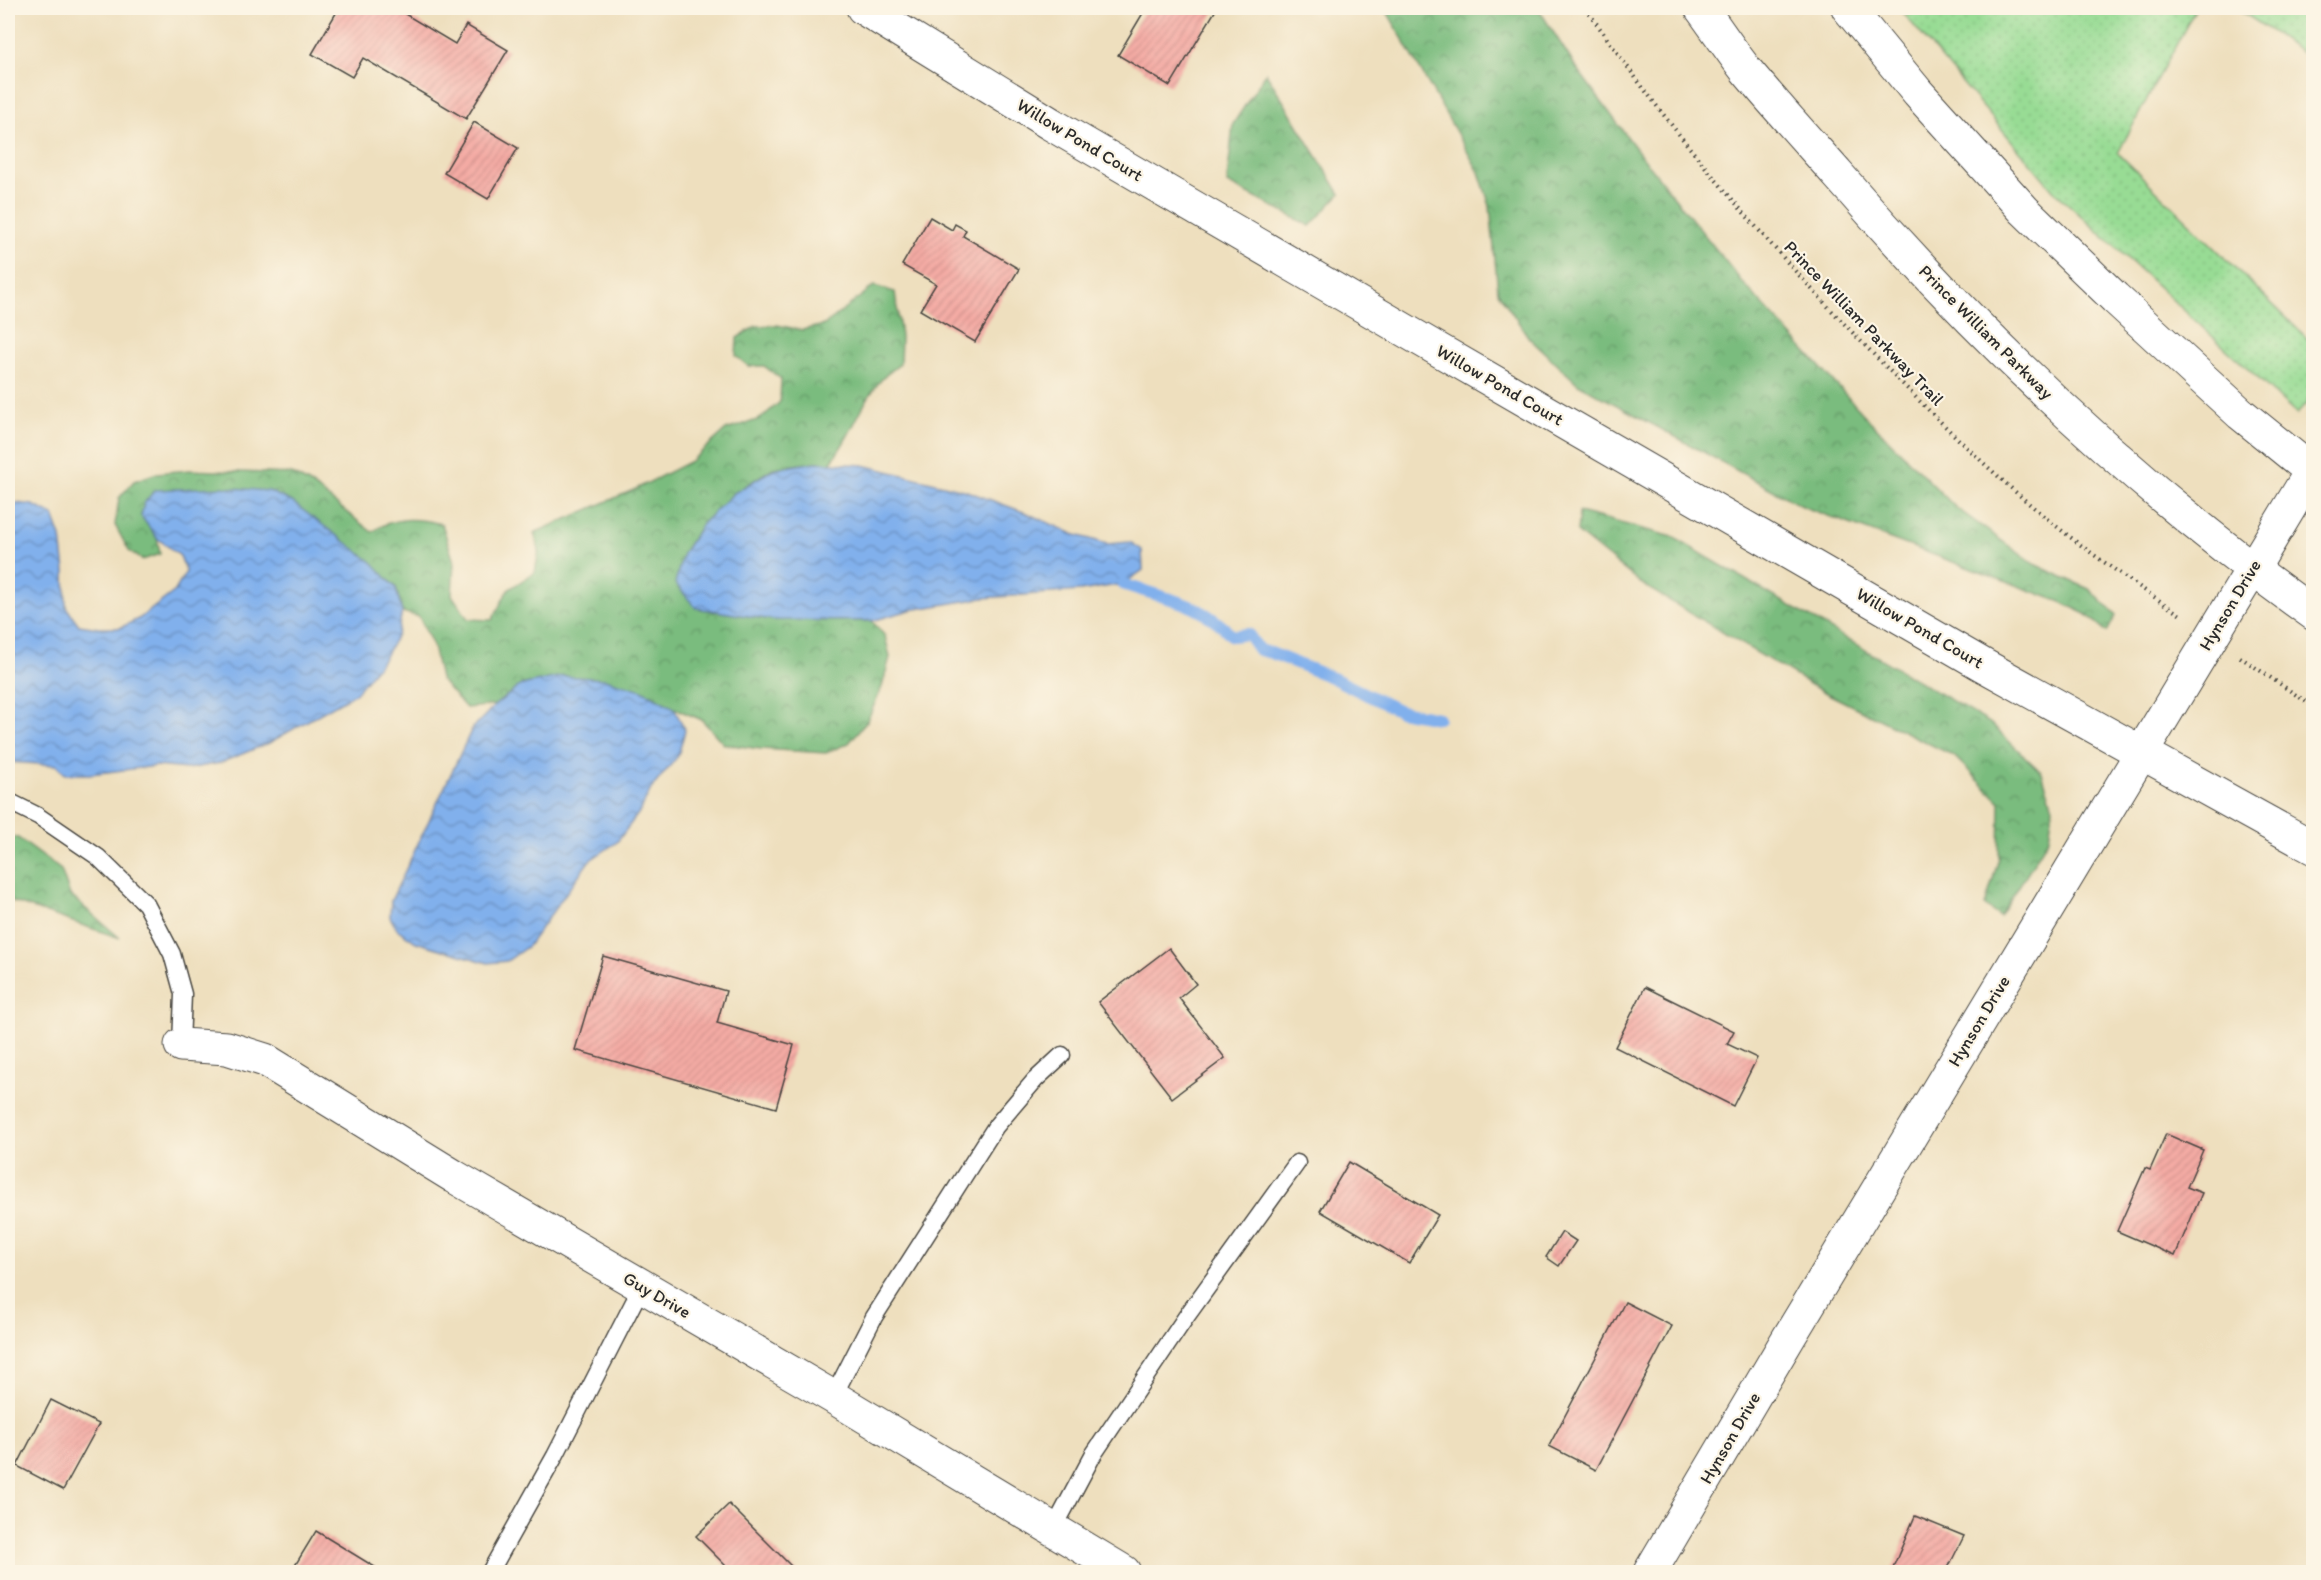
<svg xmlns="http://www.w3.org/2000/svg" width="2321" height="1580" font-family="Itim,sans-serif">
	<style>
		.grass { fill: url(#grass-dots); stroke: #628460; stroke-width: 1.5 }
		.forest { fill: url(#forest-crowns); stroke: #527454; stroke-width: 1.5 }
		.water { fill: url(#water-waves); stroke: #566e8c; stroke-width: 1.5 }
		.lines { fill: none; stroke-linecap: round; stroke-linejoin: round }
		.stream { stroke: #81b0ec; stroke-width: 12 }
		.building { fill: url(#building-hatch) }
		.service-casing { stroke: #484641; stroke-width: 19 }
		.minor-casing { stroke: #484641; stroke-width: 35 }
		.trunk-casing { stroke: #484641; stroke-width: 35 }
		.path { stroke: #484641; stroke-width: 4; stroke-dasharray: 1.5 4.5; stroke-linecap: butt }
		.service { stroke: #fff; stroke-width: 16 }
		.minor { stroke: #fff; stroke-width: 33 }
		.trunk { stroke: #fff; stroke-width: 33 }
		.labels { text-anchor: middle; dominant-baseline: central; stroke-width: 4.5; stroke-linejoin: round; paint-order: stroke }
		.street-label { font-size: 18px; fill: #2b2b2b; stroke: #fcf5e5 }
	</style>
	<defs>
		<pattern id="grass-dots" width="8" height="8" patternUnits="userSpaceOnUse" patternTransform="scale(1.5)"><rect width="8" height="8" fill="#98dc94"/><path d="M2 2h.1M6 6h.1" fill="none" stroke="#83bd80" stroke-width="1.8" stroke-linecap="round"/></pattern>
		<pattern id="forest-crowns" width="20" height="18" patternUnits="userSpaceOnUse" patternTransform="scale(1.5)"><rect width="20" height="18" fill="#7abc7e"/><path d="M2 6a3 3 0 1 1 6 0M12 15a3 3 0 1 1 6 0" fill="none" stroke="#649967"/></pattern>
		<pattern id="water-waves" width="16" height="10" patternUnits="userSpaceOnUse" patternTransform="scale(1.5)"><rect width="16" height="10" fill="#81b0ec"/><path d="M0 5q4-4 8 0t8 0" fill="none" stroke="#6a8fbf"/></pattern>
		<pattern id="building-hatch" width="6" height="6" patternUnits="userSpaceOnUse" patternTransform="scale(1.5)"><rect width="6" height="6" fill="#f4aba4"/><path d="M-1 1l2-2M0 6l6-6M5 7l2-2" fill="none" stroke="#d1938d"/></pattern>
	</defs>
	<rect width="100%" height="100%" fill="#fcf5e5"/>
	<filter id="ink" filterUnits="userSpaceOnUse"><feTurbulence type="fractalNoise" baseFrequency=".0167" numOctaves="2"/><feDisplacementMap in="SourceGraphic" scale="12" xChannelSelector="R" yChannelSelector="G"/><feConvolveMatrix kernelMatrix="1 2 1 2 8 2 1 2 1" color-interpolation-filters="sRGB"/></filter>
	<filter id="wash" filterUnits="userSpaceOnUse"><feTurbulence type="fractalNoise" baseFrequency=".008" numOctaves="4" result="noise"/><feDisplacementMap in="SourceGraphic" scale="24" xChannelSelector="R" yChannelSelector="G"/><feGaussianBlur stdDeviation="1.35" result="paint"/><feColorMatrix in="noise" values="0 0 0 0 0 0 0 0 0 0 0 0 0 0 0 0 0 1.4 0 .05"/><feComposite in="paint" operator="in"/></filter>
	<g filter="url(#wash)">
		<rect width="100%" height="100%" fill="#eedfbe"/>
		<g class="grass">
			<path d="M1899 8H2196L2118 153 2313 344V397L2297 414 2054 191Z"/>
			<path d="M2236 8H2313V59Z"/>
		</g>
		<g class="forest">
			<path d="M1385 8H1538L1575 66 1643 158 1743 283 1865 416 1955 507 2034 564 2089 589 2116 615 2107 632 2086 614 2061 602 1804 507 1578 384 1529 338 1498 292 1490 206 1479 172Z"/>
			<path d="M1266 73 1340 194 1310 226 1227 183 1233 124Z"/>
			<path d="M874 286 895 292 901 337 900 364C894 369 887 373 882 379 861 402 851 438 830 463L816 462 773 468 734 493 702 524 683 553 696 608 773 620 872 621 885 636 890 657 882 687 867 721 849 743 826 753 761 749 724 744 702 720 674 708 642 690 563 676 521 685 495 705 466 708 440 679 433 646 419 617 402 612 396 587 292 502 269 491 141 515 157 538 160 554 143 560 129 551 115 525 119 498 134 481 157 473 189 470 292 474 312 485 372 532C394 516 416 518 442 524L454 562 452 595 468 619 492 620 508 590 535 572 539 550 534 533 638 488 691 461 726 430 760 419 780 402 781 379 764 366H748L736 356 737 338 756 326 777 325 802 330 824 325Z"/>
			<path d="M1579 512 1673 537 1990 723 2042 773 2053 807 2049 838 2000 917 1985 906 1999 858 2000 802 1954 756 1818 689 1643 585 1577 532Z"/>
			<path d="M8 836 18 838 61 870 70 895 120 938 8 900Z"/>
		</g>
		<g class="water">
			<path d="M816 462 863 465 964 490 1029 514 1073 534 1107 544 1130 542 1142 550 1143 570 1123 584 1080 591 983 598 910 610 872 621 773 620 696 608 675 583 683 553 702 524 734 493 773 469Z"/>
			<path d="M222 487 269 491 292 502 372 562 396 588 402 612 397 635 384 658 356 693 269 743 220 763 187 769 157 766 90 774H65L57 765 8 762V502L33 505 53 515 61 537 65 571 66 607 79 625 99 628H120L140 618 175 591 186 572 180 556 157 538 141 516 144 503 155 490Z"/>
			<path d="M563 676 605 679 642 690 674 708 685 730 678 756 651 789 640 811 617 842 589 861 528 946 507 961 488 963 416 942 397 929 390 917 391 901 472 729 495 705 521 685Z"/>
		</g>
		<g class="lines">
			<path class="stream" d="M1123 584C1164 599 1201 601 1232 636L1248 634 1259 650 1271 653 1333 678 1400 711 1438 718"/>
		</g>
		<g id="blocks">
			<g class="building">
				<path d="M339 8H395L455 44 466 25 508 50 466 119 363 58 352 77 312 54Z"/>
				<path d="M1146 8H1217L1170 86 1118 55Z"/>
				<path d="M474 122 518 148 488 199 444 173Z"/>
				<path d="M930 217 952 230 955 224 966 230 963 236 1019 269 975 342 920 310 936 284 902 265Z"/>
				<path d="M1169 948 1196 984 1179 998 1225 1058 1172 1098 1098 1002Z"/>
				<path d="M603 956 726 991 717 1023 794 1045 776 1108 575 1050Z"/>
				<path d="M1645 987 1734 1031 1727 1044 1757 1058 1733 1106 1615 1047Z"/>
				<path d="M2166 1134 2203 1150 2187 1187 2202 1193 2175 1256 2117 1231 2145 1168 2150 1170Z"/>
				<path d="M1349 1162 1438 1215 1409 1263 1320 1211Z"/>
				<path d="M1562 1232 1576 1241 1559 1266 1546 1257Z"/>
				<path d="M8 1261 14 1265 8 1276Z"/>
				<path d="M1625 1302 1672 1326 1596 1470 1549 1446Z"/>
				<path d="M51 1400 99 1424 63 1490 17 1466Z"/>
				<path d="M729 1504 797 1572H732L696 1536Z"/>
				<path d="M1915 1516 1964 1536 1946 1572H1891Z"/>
				<path d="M316 1531 383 1572H291Z"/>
			</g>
		</g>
	</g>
	<g filter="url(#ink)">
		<use href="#blocks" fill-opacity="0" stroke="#484641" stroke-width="1.5"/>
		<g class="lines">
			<g class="service-casing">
				<g id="service">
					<path d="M8 801 38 816 98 857 146 904 172 954 183 994 181 1045"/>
					<path d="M833 1397 874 1317 996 1126 1035 1080 1062 1055"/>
					<path d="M1053 1530 1093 1455 1186 1317 1297 1163"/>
					<path d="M490 1572 555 1456 642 1286"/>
				</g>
			</g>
			<g class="minor-casing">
				<g id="minor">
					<path d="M863 8 1051 124 1413 335 1983 665 2314 848"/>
					<path d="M181 1045 227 1048 265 1060 455 1177 833 1397 1124 1572"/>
					<path d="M1650 1572 1789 1337 2311 472"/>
				</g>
			</g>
			<g class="trunk-casing">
				<g id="trunk">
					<path d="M1701 8C1716 28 1730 50 1746 70 1776 106 1808 141 1839 176 1980 339 2137 488 2314 614"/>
					<path d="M1848 8 1918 93 2024 210 2115 298 2241 414 2314 473"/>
				</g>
			</g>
			<g class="path">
				<path d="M1586 8C1673 136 1776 255 1885 366 1934 416 1985 467 2039 512 2084 550 2134 583 2182 616"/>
				<path d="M2240 657 2314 707"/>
			</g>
			<use href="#service" class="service"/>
			<use href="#minor" class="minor"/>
			<use href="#trunk" class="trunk"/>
		</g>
	</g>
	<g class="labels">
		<g class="street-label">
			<text transform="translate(1080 140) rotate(31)">Willow Pond Court</text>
			<text transform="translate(1864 323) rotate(46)">Prince William Parkway Trail</text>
			<text transform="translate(1986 332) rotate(45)">Prince William Parkway</text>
			<text transform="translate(1500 385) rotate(30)">Willow Pond Court</text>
			<text transform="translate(2230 605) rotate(-59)">Hynson Drive</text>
			<text transform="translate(1920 628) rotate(30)">Willow Pond Court</text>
			<text transform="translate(1979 1021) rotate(-59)">Hynson Drive</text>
			<text transform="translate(657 1295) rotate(30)">Guy Drive</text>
			<text transform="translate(1730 1438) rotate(-60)">Hynson Drive</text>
		</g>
	</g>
	<rect width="2321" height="1580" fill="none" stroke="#fcf5e5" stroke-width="30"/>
</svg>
